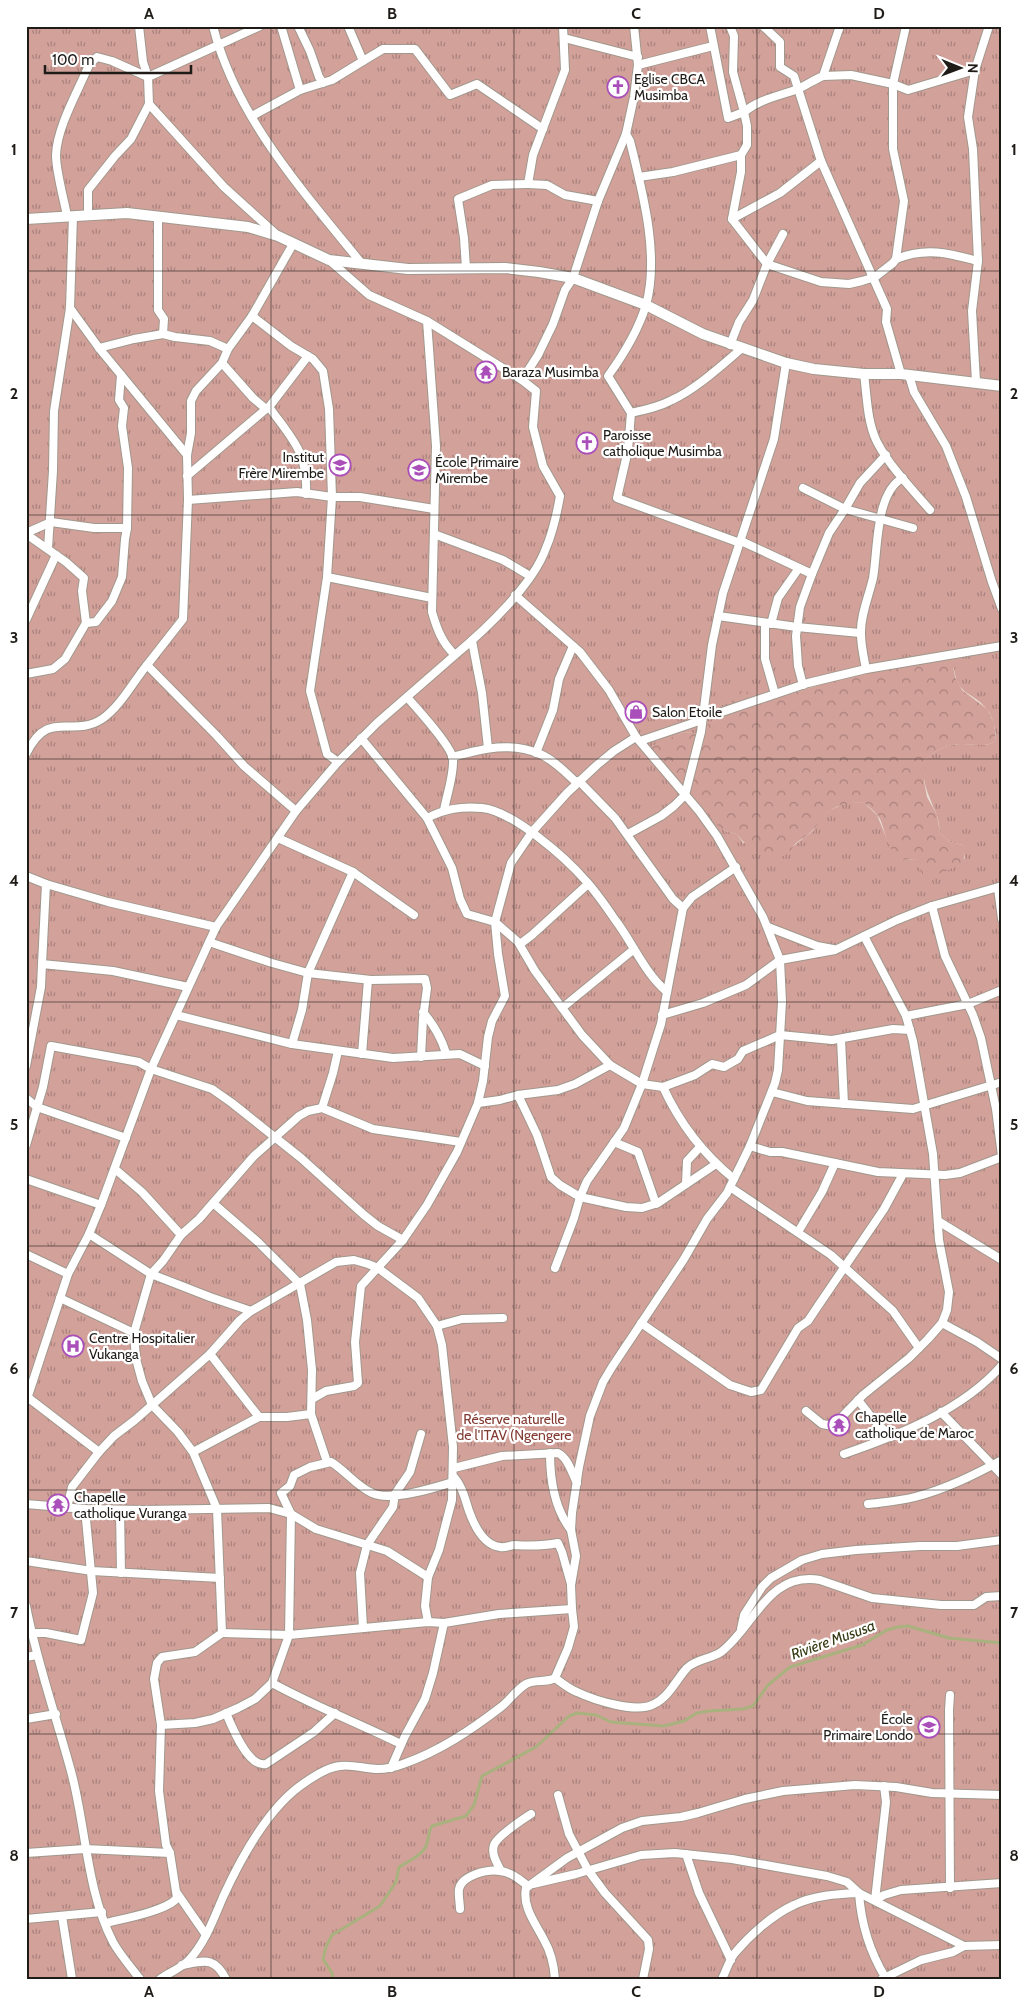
<svg xmlns="http://www.w3.org/2000/svg" width="1028" height="2005" font-family="Cabin,sans-serif">
	<style>
		.grass { fill: url(#grass-tufts); fill-rule: evenodd }
		.forest { fill: url(#forest-crowns) }
		.lines { fill: none; stroke-linecap: round; stroke-linejoin: round }
		.stream { stroke: #a9b27e; stroke-width: 3 }
		.street-casing { stroke: #a1988d; stroke-width: 10 }
		.secondary-casing { stroke: #a1988d; stroke-width: 12 }
		.street { stroke: #fff; stroke-width: 8 }
		.secondary { stroke: #fff; stroke-width: 10 }
		.grid { fill: none; stroke: #1f1c18; stroke-width: 1; stroke-opacity: 0.55 }
		.labels { text-anchor: middle; dominant-baseline: central; stroke-width: 4.5; stroke-linejoin: round; paint-order: stroke }
		.poi-label { font-size: 14px; fill: #1f1c18; stroke: #fff; text-anchor: start }
		.park-label { font-size: 14px; fill: #833b33; stroke: #fff }
		.water-label { font-size: 15px; font-style: italic; fill: #353a12; stroke: #fff }
		.neatline { fill: none; stroke: #1f1c18; stroke-width: 2 }
		.grid-label { font-size: 16px; text-anchor: middle; font-weight: bold; fill: #1f1c18 }
	</style>
	<defs>
		<pattern id="grass-tufts" width="24" height="20" patternUnits="userSpaceOnUse" patternTransform="scale(1.25)"><rect width="24" height="20" fill="#d2a19a"/><path d="M3 7l-1-3M5 7V3M7 7l1-3M15 17l-1-3M17 17v-4M19 17l1-3" fill="none" stroke="#aa827d"/></pattern>
		<pattern id="forest-crowns" width="20" height="18" patternUnits="userSpaceOnUse" patternTransform="scale(1.25)"><rect width="20" height="18" fill="#d2a19a"/><path d="M2 6a3 3 0 1 1 6 0M12 15a3 3 0 1 1 6 0" fill="none" stroke="#aa827d"/></pattern>
	</defs>
	<rect width="100%" height="100%" fill="#e7ddd2"/>
	<path class="grass" d="M26 26H1002V1979H26ZM954 668C957 695 971 691 985 707 993 716 996 729 996 740 987 749 971 743 960 744 946 745 936 750 926 759 919 779 929 795 936 813 939 819 939 827 940 833L950 842 963 845 965 858 962 861 922 875 919 863 916 859 902 860 889 844 877 815 863 802 845 803 831 810 820 819 813 831 792 847 743 843 737 834 725 831 652 746 662 743 683 732 704 734 714 720 722 718 731 711 853 675Z"/>
	<path class="forest" d="M948 659 952 661 955 677 962 690 987 709 994 723 996 740C987 749 971 743 960 744 946 745 936 750 926 759L924 781 927 797 937 815 940 833 950 842 963 845C965 850 965 857 963 861 952 869 935 878 922 875L916 859 902 860C887 852 886 832 880 819 876 812 869 807 863 802 851 803 840 803 830 811 822 817 818 825 812 831 807 836 801 839 796 843 793 845 792 850 789 852 772 868 747 848 737 834L725 831 716 824 649 748 683 732 704 734 708 724C724 713 731 722 732 697L738 691 764 693 773 699 853 675Z"/>
	<g class="lines">
		<path class="stream" d="M333 1979 332 1973 323 1959 326 1947 332 1935 380 1906 396 1882 399 1867C409 1861 421 1856 426 1846 429 1840 428 1832 432 1826L466 1816 474 1805 482 1776 536 1747 569 1716 577 1713 596 1715 611 1722 664 1726 684 1721 697 1713 709 1711 743 1709 753 1706 768 1685 790 1667 862 1645 887 1630 898 1627 908 1626 949 1638 1002 1643"/>
		<g class="street-casing">
			<g id="street">
				<path d="M213 26C236 118 304 192 362 264"/>
				<path d="M298 26 310 51 319 77 323 83"/>
				<path d="M348 26 363 61 383 49H415L450 95 477 84 543 129"/>
				<path d="M563 26 565 70 533 155 528 184 547 185 565 195 598 201"/>
				<path d="M710 26 728 118 744 112 747 126V145L741 155V172L732 219 767 264 821 282 849 284 862 281 875 277 893 263 896 259C926 247 948 253 978 261"/>
				<path d="M730 26 734 36 733 72 744 112C760 99 779 96 798 89 806 85 814 80 823 76L840 26"/>
				<path d="M763 26 780 42V67L794 76 821 161 887 309 886 322 901 374"/>
				<path d="M564 38 638 57"/>
				<path d="M638 65 713 46"/>
				<path d="M823 76 851 75 893 84 908 90 975 70"/>
				<path d="M300 90 332 80 363 61"/>
				<path d="M149 104 224 187 277 235"/>
				<path d="M252 116 300 90 281 26"/>
				<path d="M626 134 630 141C642 190 660 255 646 305 638 331 624 354 608 376L631 413 628 450 617 498 740 543"/>
				<path d="M639 177 673 172 741 155"/>
				<path d="M88 215V190L115 156 131 139 149 104 148 77 143 62 139 26"/>
				<path d="M67 216C64 199 56 172 56 155 57 127 78 91 89 65L97 57 112 61 148 77 260 26"/>
				<path d="M158 217V310L164 319 163 334"/>
				<path d="M732 219 780 193 821 161"/>
				<path d="M293 244 252 316 228 349 222 363 196 391 191 401V433L187 455 188 500 297 492 332 497H360L434 509"/>
				<path d="M896 259 904 201 893 149V84L906 26"/>
				<path d="M466 268 464 238 458 199 492 185 528 184"/>
				<path d="M70 308 99 348 187 455"/>
				<path d="M252 316 291 346 313 359 323 371 329 409 332 497 327 577 310 691 327 754 338 762"/>
				<path d="M427 321 522 380 538 355 553 324 565 290 573 278 598 201 626 134 634 97 638 65 634 26"/>
				<path d="M730 345 739 322 753 300 767 264 783 234"/>
				<path d="M99 348 134 339 163 334 175 337 210 341 228 349"/>
				<path d="M222 363 253 398 266 409 269 407C292 439 308 452 306 494"/>
				<path d="M864 374C867 396 867 422 877 442 890 467 912 489 930 510"/>
				<path d="M909 375 914 392 946 446 966 497 992 582 1002 609"/>
				<path d="M976 382 972 311 978 261 973 149 968 117 975 70 989 26"/>
				<path d="M269 407 308 356"/>
				<path d="M631 413C645 410 659 407 672 400 696 389 721 366 741 349"/>
				<path d="M187 476 266 409"/>
				<path d="M803 488 845 509 913 528"/>
				<path d="M188 500 183 619 147 665 217 736 244 766 296 811"/>
				<path d="M26 533 51 522 94 528H127"/>
				<path d="M26 534 66 562 84 578 82 591 86 623 65 659 53 669 26 674"/>
				<path d="M434 534 503 560 530 576"/>
				<path d="M741 541 812 574"/>
				<path d="M48 548 53 471 54 411 70 308 73 216"/>
				<path d="M327 577 432 598"/>
				<path d="M718 616 797 627 860 633"/>
				<path d="M26 620 56 555"/>
				<path d="M86 623 96 622 112 601 122 577 125 539 127 528 128 468 122 426 124 408 119 400 121 375"/>
				<path d="M765 623V659L775 694"/>
				<path d="M771 624 778 598 799 568"/>
				<path d="M472 641 482 693 488 748"/>
				<path d="M455 655C485 630 533 585 546 548 553 532 557 513 560 496L543 466 533 427 536 391 522 380"/>
				<path d="M866 669C864 658 861 646 861 634 860 616 869 596 873 578 878 551 875 492 903 478"/>
				<path d="M803 685 798 666 796 636 800 607 812 574 829 533 845 509 860 483 886 455"/>
				<path d="M407 697C417 709 451 745 453 759 454 775 447 794 444 810"/>
				<path d="M703 715 719 713 808 683 866 669 1002 646"/>
				<path d="M361 738 427 818 452 868 460 899 467 914 495 922 518 942 535 971 582 1035 610 1065 642 1084 663 1087 695 1075 712 1064 724 1067 738 1059 743 1051 780 1035 832 1040 893 1029 910 1030"/>
				<path d="M640 741 702 720"/>
				<path d="M536 753 553 710 559 679 573 646"/>
				<path d="M26 754C49 707 71 739 102 719 120 707 133 682 147 665"/>
				<path d="M452 757C482 749 510 741 540 754 554 760 566 773 577 783"/>
				<path d="M579 781 615 818 673 899 683 908"/>
				<path d="M427 818C445 809 461 806 482 808 513 811 566 858 586 881 597 893 607 908 616 921 634 945 644 972 667 992"/>
				<path d="M628 834 661 816 674 806 685 795 701 732 712 645 723 593 774 439 786 363"/>
				<path d="M278 838 353 872 414 915"/>
				<path d="M26 876 46 884 42 964 113 971 188 987"/>
				<path d="M46 884 108 902 216 927"/>
				<path d="M998 888 1002 919"/>
				<path d="M932 906 945 956 973 1015 981 1038 996 1109 1002 1156"/>
				<path d="M768 927 817 946 833 949"/>
				<path d="M209 942 272 963 308 973 371 980 425 979 427 988 423 1018 421 1057"/>
				<path d="M520 944 532 935 588 884"/>
				<path d="M562 1008 633 950"/>
				<path d="M423 1012C434 1025 441 1037 446 1053"/>
				<path d="M176 1015 292 1044 393 1058 460 1054 485 1066"/>
				<path d="M662 1015 703 1003 746 985 780 960 835 950 897 920 932 906 1002 886"/>
				<path d="M906 1016 968 1004 1002 990"/>
				<path d="M841 1039 844 1104"/>
				<path d="M292 1044 302 1010 308 973 353 872"/>
				<path d="M362 1054 368 980"/>
				<path d="M26 1066 41 987 42 964"/>
				<path d="M663 1087C680 1124 702 1153 734 1179"/>
				<path d="M772 1092 807 1101 913 1109 1002 1082"/>
				<path d="M518 1095 537 1135 551 1177 560 1185 580 1197 626 1207 642 1208 658 1203 716 1164"/>
				<path d="M26 1098 37 1107 126 1138"/>
				<path d="M478 1103 500 1100 518 1095 558 1090 575 1084 610 1065"/>
				<path d="M322 1108 333 1073 338 1051"/>
				<path d="M614 1142 638 1152 656 1204"/>
				<path d="M26 1145 43 1087 51 1046 139 1062 151 1069 212 1089 232 1103 301 1158 364 1215 378 1226 403 1240"/>
				<path d="M750 1146 770 1152H782L878 1172 945 1175 960 1173 1002 1157"/>
				<path d="M115 1169 142 1192 181 1235"/>
				<path d="M26 1179 101 1205"/>
				<path d="M686 1184 687 1161 700 1147"/>
				<path d="M730 1187 831 1255 893 1311 919 1348"/>
				<path d="M213 1203 258 1242 300 1284 307 1320 312 1370 311 1414 327 1462"/>
				<path d="M938 1221 1002 1260"/>
				<path d="M798 1232 822 1192 835 1163"/>
				<path d="M89 1234 151 1274 210 1297 251 1311"/>
				<path d="M26 1254 68 1274"/>
				<path d="M555 1268 574 1218 580 1197 587 1181 624 1128 642 1084 661 1024 683 908 692 897 736 867"/>
				<path d="M60 1298 134 1333"/>
				<path d="M641 1323 730 1385 751 1392 761 1390 798 1328 808 1321 818 1306 884 1209 903 1174"/>
				<path d="M942 1323 977 1342 1002 1359"/>
				<path d="M437 1326 462 1319 503 1318"/>
				<path d="M210 1354 259 1417"/>
				<path d="M26 1396 99 1452"/>
				<path d="M312 1399 326 1391 354 1386 358 1383 355 1342 361 1286 403 1240 427 1205 457 1152 478 1103 483 1081 488 1037 492 1021 505 996 498 954 495 922 511 863 532 832 567 793 597 765 614 751 636 737"/>
				<path d="M858 1400 872 1418 891 1437"/>
				<path d="M26 1402 68 1274 89 1234 101 1205 151 1069 216 927 296 811 338 762 377 723 455 655C442 643 437 629 432 612L436 446 427 321 369 295 329 260"/>
				<path d="M806 1411 822 1424 833 1426 863 1395 909 1358 928 1339 942 1323 947 1310 949 1292 939 1240 933 1154 913 1041 906 1016 864 936"/>
				<path d="M941 1412 1002 1475"/>
				<path d="M193 1452 259 1417H287L311 1414"/>
				<path d="M550 1453C550 1480 554 1508 571 1530"/>
				<path d="M844 1454C899 1435 963 1410 1002 1365"/>
				<path d="M454 1468 502 1456 558 1453C568 1458 572 1473 577 1483"/>
				<path d="M453 1476C462 1485 465 1499 469 1511 474 1525 483 1545 500 1547 506 1548 510 1545 515 1545 530 1546 543 1546 558 1543L562 1552 571 1584"/>
				<path d="M26 1504 85 1509 144 1510 269 1508 291 1514 316 1529 387 1551 428 1577"/>
				<path d="M868 1504C884 1502 900 1501 915 1497 946 1489 974 1475 1002 1460"/>
				<path d="M67 1508 72 1487 99 1452 114 1436 135 1420 210 1354 240 1320 251 1311 336 1262 354 1260 368 1264 378 1268 418 1298 437 1326 442 1345 453 1447 452 1500 439 1550 428 1577 425 1606 428 1622"/>
				<path d="M120 1510 121 1573"/>
				<path d="M26 1561 92 1571 220 1578"/>
				<path d="M26 1606C37 1663 57 1719 72 1775 86 1829 87 1892 113 1942 120 1955 131 1967 140 1979"/>
				<path d="M363 1628 360 1573 367 1545 393 1507 395 1494 410 1472 421 1434"/>
				<path d="M741 1629 744 1615 762 1587 771 1578 802 1560 822 1554 856 1550 920 1546H957L1002 1540"/>
				<path d="M33 1633H46L81 1640 93 1593 85 1509"/>
				<path d="M222 1633 289 1635 428 1622 444 1623 499 1614 572 1609"/>
				<path d="M26 1657 37 1655"/>
				<path d="M555 1678C562 1683 569 1689 577 1692 594 1700 637 1714 654 1704 669 1697 676 1680 687 1668 696 1659 711 1659 721 1652 754 1627 768 1571 820 1580L872 1598 941 1605H974L986 1597 1002 1596"/>
				<path d="M272 1683C314 1706 358 1723 401 1744"/>
				<path d="M226 1713C232 1727 248 1768 266 1764L314 1732 335 1713"/>
				<path d="M26 1719 56 1714"/>
				<path d="M161 1725 195 1723 213 1719 238 1708 255 1699 272 1683 289 1635 291 1514 281 1493 290 1486 294 1475 310 1467 331 1462C346 1471 356 1486 372 1493 390 1502 434 1488 453 1482"/>
				<path d="M391 1768 405 1736 425 1699 433 1673 444 1623"/>
				<path d="M558 1795 569 1834 588 1870 605 1893 648 1940 649 1949 643 1979"/>
				<path d="M26 1853 85 1849 170 1853"/>
				<path d="M686 1854 699 1893 731 1960"/>
				<path d="M501 1871C497 1863 491 1854 494 1845 497 1836 522 1820 531 1814"/>
				<path d="M533 1884 576 1874 641 1855 675 1853 732 1859 827 1876 847 1882 859 1893 964 1946"/>
				<path d="M950 1888 949 1710 950 1695"/>
				<path d="M177 1893 206 1935"/>
				<path d="M875 1900 884 1895 901 1890 1002 1883"/>
				<path d="M875 1900 886 1802 884 1786"/>
				<path d="M460 1909C460 1903 458 1895 459 1889 462 1875 488 1869 500 1871 511 1872 520 1880 528 1886"/>
				<path d="M62 1916 72 1979"/>
				<path d="M26 1919 102 1912"/>
				<path d="M106 1923C122 1919 167 1911 177 1898L170 1853 166 1845 159 1791 161 1725 154 1679 157 1663 162 1657 195 1652 222 1633 217 1509 193 1452 178 1432 152 1405 142 1381 136 1359 134 1333 151 1274 163 1261 181 1235 199 1219 254 1156 299 1116 308 1111 322 1108 373 1129 461 1142"/>
				<path d="M182 1965C204 1961 214 1956 226 1979"/>
				<path d="M160 1979C169 1973 181 1968 189 1960 205 1943 214 1918 223 1897 240 1860 266 1811 300 1786 311 1778 327 1767 340 1766 353 1764 365 1769 378 1769 387 1769 395 1767 403 1764 440 1751 471 1730 501 1707 510 1700 516 1690 526 1684 535 1679 547 1683 555 1678L568 1648 574 1627 572 1609 571 1585 576 1556 571 1530 572 1513 579 1467 590 1416 603 1382 612 1367 684 1259 707 1219 727 1193 750 1146 775 1083 778 1070 782 1002 780 960 763 917 717 836 699 811 636 737 609 690 580 652 515 595"/>
				<path d="M555 1979C554 1965 551 1952 544 1940 536 1924 522 1907 526 1888L567 1858 622 1828 642 1821 681 1817 698 1813 745 1799 783 1791 855 1785 896 1787 932 1793 1002 1795"/>
				<path d="M722 1979C726 1971 729 1961 734 1954 749 1936 772 1915 794 1905 814 1895 838 1894 859 1893 861 1922 870 1952 885 1977"/>
				<path d="M882 1979 921 1960 953 1952 964 1946 1002 1945"/>
			</g>
		</g>
		<g class="secondary-casing">
			<path id="secondary" d="M26 219 127 213 248 227 278 236 329 260 408 269 505 268 539 272 573 278 646 305 703 334 786 363 814 369 864 374H901L1002 386"/>
		</g>
		<use href="#street" class="street"/>
		<use href="#secondary" class="secondary"/>
	</g>
	<path class="grid" d="M271 26V1979M514 26V1979M757 26V1979M26 271H1002M26 515H1002M26 759H1002M26 1002H1002M26 1246H1002M26 1490H1002M26 1734H1002"/>
	<defs>
		<g id="church-ring" transform="scale(1.125)"><circle r="9.5" fill="#fff" stroke="#aa4eb9" stroke-width="1.5"/><path d="M-1.2-6h2.4v3.5h3.3v2.4h-3.3V6h-2.4V-.1h-3.3v-2.4h3.3Z" fill="#aa4eb9"/></g>
		<g id="temple-ring" transform="scale(1.125)"><circle r="9.5" fill="#fff" stroke="#aa4eb9" stroke-width="1.5"/><path d="M0-6L5-2H3V0L6.5 2.5H4V6H1.5V3h-3V6H-4V2.5H-6.5L-3 0V-2H-5Z" fill="#aa4eb9"/></g>
		<g id="school-ring" transform="scale(1.125)"><circle r="9.5" fill="#fff" stroke="#aa4eb9" stroke-width="1.5"/><path d="M0-5L7-2L0 1L-7-2ZM-4 1L0 2.5L4 1V4Q0 6-4 4Z" fill="#aa4eb9"/></g>
		<g id="shop-ring" transform="scale(1.125)"><circle r="9.5" fill="#fff" stroke="#aa4eb9" stroke-width="1.5"/><path d="M-5-2.5h2.3a2.7 3.5 0 0 1 5.4 0H5L5.5 6h-11ZM-1.5-2.5h3a1.5 2.3 0 0 0-3 0Z" fill="#aa4eb9"/></g>
		<g id="hospital-ring" transform="scale(1.125)"><circle r="9.5" fill="#fff" stroke="#aa4eb9" stroke-width="1.5"/><path d="M-5-5h3v3.5h4V-5h3V5h-3V1.5h-4V5h-3Z" fill="#aa4eb9"/></g>
	</defs>
	<g fill-rule="evenodd">
		<use href="#church-ring" x="618" y="87"/>
		<use href="#temple-ring" x="486" y="372"/>
		<use href="#church-ring" x="587" y="443"/>
		<use href="#school-ring" x="340" y="465"/>
		<use href="#school-ring" x="419" y="470"/>
		<use href="#shop-ring" x="636" y="712"/>
		<use href="#hospital-ring" x="73" y="1346"/>
		<use href="#temple-ring" x="839" y="1425"/>
		<use href="#temple-ring" x="58" y="1505"/>
		<use href="#school-ring" x="929" y="1727"/>
	</g>
	<g class="labels">
		<g class="poi-label">
			<text x="634" y="79">Eglise CBCA<tspan x="634" dy="16">Musimba</tspan></text>
			<text x="502" y="372">Baraza Musimba</text>
			<text x="603" y="435">Paroisse<tspan x="603" dy="16">catholique Musimba</tspan></text>
			<text x="324" y="457" text-anchor="end">Institut<tspan x="324" dy="16">Frère Mirembe</tspan></text>
			<text x="435" y="462">École Primaire<tspan x="435" dy="16">Mirembe</tspan></text>
			<text x="652" y="712">Salon Etoile</text>
			<text x="89" y="1338">Centre Hospitalier<tspan x="89" dy="16">Vukanga</tspan></text>
			<text x="855" y="1417">Chapelle<tspan x="855" dy="16">catholique de Maroc</tspan></text>
			<text x="74" y="1497">Chapelle<tspan x="74" dy="16">catholique Vuranga</tspan></text>
			<text x="913" y="1719" text-anchor="end">École<tspan x="913" dy="16">Primaire Londo</tspan></text>
		</g>
		<g class="park-label">
			<text x="514" y="1419">Réserve naturelle<tspan x="514" dy="16">de l'ITAV (Ngengere</tspan></text>
		</g>
		<g class="water-label">
			<text transform="translate(833 1640) rotate(-20)">Rivière Mususa</text>
		</g>
	</g>
	<rect width="1028" height="2005" fill="none" stroke="#ffffff" stroke-width="55"/>
	<g transform="translate(960 68) rotate(91)" stroke="#ffffff" stroke-width="4" paint-order="stroke">
	<path d="M0-4L9 19L0 12L-9 19Z" fill="#1f1c18"/>
	<text y="-8" font-size="14" font-weight="bold" text-anchor="middle" fill="#1f1c18">N</text>
	</g>
	<path d="M45 65v8h146v-8" fill="none" stroke="#1f1c18" stroke-width="2.5"/>
	<text x="52" y="65" font-size="15" fill="#1f1c18" stroke="#ffffff" stroke-width="4" paint-order="stroke">100 m</text>
	<rect x="28" y="28" width="972" height="1950" class="neatline"/>
	<g class="grid-label">
		<text x="149" y="19">A</text>
		<text x="392" y="19">B</text>
		<text x="636" y="19">C</text>
		<text x="879" y="19">D</text>
		<text x="14" y="155">1</text>
		<text x="1014" y="155">1</text>
		<text x="14" y="399">2</text>
		<text x="1014" y="399">2</text>
		<text x="14" y="643">3</text>
		<text x="1014" y="643">3</text>
		<text x="14" y="886">4</text>
		<text x="1014" y="886">4</text>
		<text x="14" y="1130">5</text>
		<text x="1014" y="1130">5</text>
		<text x="14" y="1374">6</text>
		<text x="1014" y="1374">6</text>
		<text x="14" y="1618">7</text>
		<text x="1014" y="1618">7</text>
		<text x="14" y="1861">8</text>
		<text x="1014" y="1861">8</text>
		<text x="149" y="1997">A</text>
		<text x="392" y="1997">B</text>
		<text x="636" y="1997">C</text>
		<text x="879" y="1997">D</text>
	</g>
</svg>
